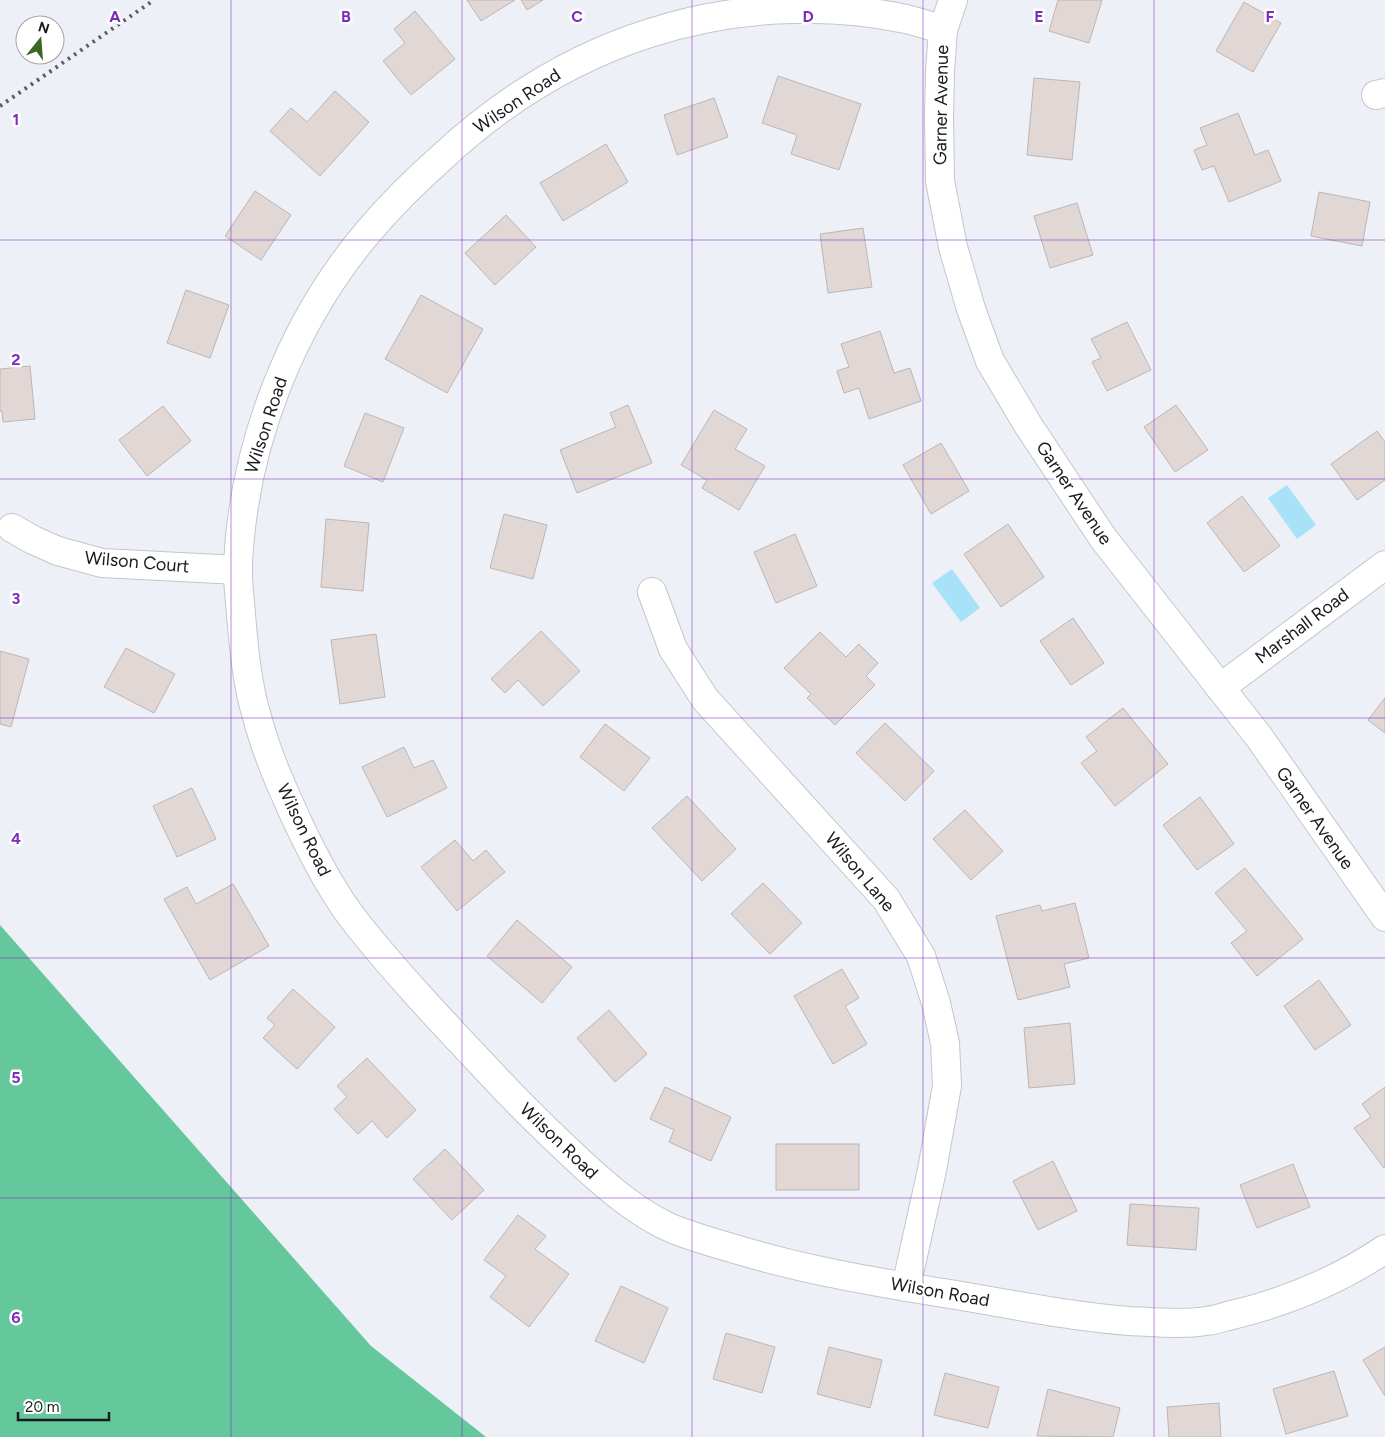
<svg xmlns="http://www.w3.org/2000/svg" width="1385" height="1437" font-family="Figtree,sans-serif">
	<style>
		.forest { fill: #65c79c }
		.water { fill: #a7e2f8 }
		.building { fill: #e1d8d6; stroke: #beb5b4 }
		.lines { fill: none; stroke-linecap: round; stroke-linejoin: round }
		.minor-casing { stroke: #c3c6cd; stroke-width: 30 }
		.minor { stroke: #fff; stroke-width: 28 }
		.rail { stroke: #5b5d61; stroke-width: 4; stroke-dasharray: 2.5 5; stroke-linecap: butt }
		.grid { fill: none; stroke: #7b2cbf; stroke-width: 1; stroke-opacity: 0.55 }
		.labels { text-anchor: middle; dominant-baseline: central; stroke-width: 5; stroke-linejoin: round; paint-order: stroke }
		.street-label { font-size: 18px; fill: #1a1b1e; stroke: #fff }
		.grid-label { font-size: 16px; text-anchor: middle; font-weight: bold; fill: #7b2cbf; stroke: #fff; stroke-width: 5; stroke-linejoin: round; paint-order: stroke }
	</style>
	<rect width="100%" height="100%" fill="#edf0f7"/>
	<path class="forest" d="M0 925 371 1346 486 1437H0Z"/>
	<g class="water">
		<path d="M1287 485 1316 525 1297 539 1268 498Z"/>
		<path d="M952 569 980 608 961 622 932 583Z"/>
	</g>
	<g class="building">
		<path d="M467 0H515L481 21Z"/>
		<path d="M521 0H543L527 10Z"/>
		<path d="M1058 0H1102L1089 43 1049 31Z"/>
		<path d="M1244 2 1281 23 1253 72 1216 51Z"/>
		<path d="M415 11 455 59 411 95 383 61 405 43 394 29Z"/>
		<path d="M778 76 861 104 839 170 791 154 797 135 762 123Z"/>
		<path d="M1034 78 1080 82 1072 160 1027 155Z"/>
		<path d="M335 91 369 122 320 176 270 131 291 108 307 122Z"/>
		<path d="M714 98 728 137 677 155 664 115Z"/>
		<path d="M1238 113 1255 155 1268 150 1281 181 1229 202 1214 166 1202 170 1194 150 1207 145 1200 128Z"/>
		<path d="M606 144 628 182 563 221 540 183Z"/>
		<path d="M255 191 291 215 261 260 225 236Z"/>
		<path d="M1319 192 1370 202 1362 246 1311 236Z"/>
		<path d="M1077 203 1093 255 1050 268 1034 216Z"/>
		<path d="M506 215 536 247 495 285 465 253Z"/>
		<path d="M863 228 872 287 828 293 820 234Z"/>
		<path d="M186 290 229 305 210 358 167 343Z"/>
		<path d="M421 295 483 329 447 393 385 359Z"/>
		<path d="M1127 322 1151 370 1107 391 1092 362 1101 358 1091 339Z"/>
		<path d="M880 331 894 373 910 368 921 401 869 419 859 388 844 393 837 371 849 367 841 344Z"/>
		<path d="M30 366 35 419 3 422 2 411H0V369Z"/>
		<path d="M628 405 652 463 577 493 560 450 616 427 610 413Z"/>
		<path d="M1176 405 1208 450 1175 472 1144 427Z"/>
		<path d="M163 406 191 441 147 476 119 440Z"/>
		<path d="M714 410 747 429 735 449 765 466 739 510 702 488 707 480 681 465Z"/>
		<path d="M365 413 404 428 383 482 344 466Z"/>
		<path d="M1377 431 1385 442V480L1357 500 1331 464Z"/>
		<path d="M941 443 969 491 931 514 903 465Z"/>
		<path d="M1242 496 1280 546 1244 572 1207 523Z"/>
		<path d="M504 514 547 525 533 579 490 568Z"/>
		<path d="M326 519 369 523 363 591 321 587Z"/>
		<path d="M1008 524 1044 577 1001 607 964 554Z"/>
		<path d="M795 534 817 586 776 603 754 552Z"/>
		<path d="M1073 618 1104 663 1071 685 1040 641Z"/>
		<path d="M541 631 580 671 543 706 518 680 505 693 491 679Z"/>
		<path d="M820 632 846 657 859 644 878 663 866 676 875 685 835 725 807 698 811 694 784 668Z"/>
		<path d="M376 634 385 697 340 704 331 640Z"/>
		<path d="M126 648 175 674 154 713 104 687Z"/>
		<path d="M0 651 29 659 11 727 0 724Z"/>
		<path d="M1385 698V733L1368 720Z"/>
		<path d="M1123 708 1168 764 1115 806 1081 763 1097 751 1086 737Z"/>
		<path d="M885 723 934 771 905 801 856 753Z"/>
		<path d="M605 724 650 758 624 791 580 757Z"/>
		<path d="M404 747 414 768 433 760 447 788 387 817 362 767Z"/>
		<path d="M192 788 216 839 177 857 153 806Z"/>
		<path d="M687 796 736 849 702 881 652 828Z"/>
		<path d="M1200 797 1234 844 1197 870 1163 825Z"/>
		<path d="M965 810 1003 851 971 880 933 839Z"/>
		<path d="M455 840 473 861 486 850 505 872 457 911 421 867Z"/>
		<path d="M1245 868 1303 939 1257 976 1231 943 1247 931 1215 893Z"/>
		<path d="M763 883 802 923 770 954 731 914Z"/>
		<path d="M233 884 269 946 210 980 164 899 187 887 196 904Z"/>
		<path d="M1075 903 1089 958 1064 964 1070 987 1018 1000 996 916 1040 905 1042 911Z"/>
		<path d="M517 920 572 967 542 1003 487 956Z"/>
		<path d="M842 969 859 998 845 1006 867 1044 833 1064 794 996Z"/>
		<path d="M1319 980 1351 1025 1315 1050 1284 1006Z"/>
		<path d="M293 989 335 1027 297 1069 263 1038 275 1025 267 1018Z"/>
		<path d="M609 1010 647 1054 615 1082 577 1038Z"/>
		<path d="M1070 1023 1075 1084 1029 1088 1024 1028Z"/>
		<path d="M367 1058 416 1110 387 1138 372 1121 358 1134 334 1109 347 1097 337 1086Z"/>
		<path d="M665 1087 731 1117 711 1161 669 1142 674 1130 650 1119Z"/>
		<path d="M1385 1087V1167L1384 1168 1354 1128 1371 1117 1362 1104Z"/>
		<rect x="776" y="1144" width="83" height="46"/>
		<path d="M445 1149 484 1190 452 1220 413 1179Z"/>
		<path d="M1053 1161 1077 1211 1038 1230 1013 1181Z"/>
		<path d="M1293 1164 1310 1207 1257 1228 1240 1185Z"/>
		<path d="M1130 1204 1199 1208 1196 1250 1127 1245Z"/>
		<path d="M518 1215 546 1236 535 1249 569 1274 529 1327 490 1297 506 1276 484 1260Z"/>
		<path d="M621 1286 668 1308 644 1363 595 1341Z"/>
		<path d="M726 1333 775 1347 762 1393 713 1379Z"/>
		<path d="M829 1347 882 1360 870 1408 817 1394Z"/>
		<path d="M1385 1347V1396L1363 1360Z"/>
		<path d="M1334 1371 1348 1416 1286 1434 1273 1389Z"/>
		<path d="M945 1373 999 1387 988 1428 934 1415Z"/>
		<path d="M1048 1389 1120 1408 1113 1437 1037 1436Z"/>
		<path d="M1219 1403 1221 1437H1169L1167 1407Z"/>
	</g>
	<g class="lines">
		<g class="minor-casing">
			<g id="minor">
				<path d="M953 0 943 30 940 71 939 117 940 181 953 247 971 309 990 361 1028 425 1103 538 1259 737 1385 917"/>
				<path d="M943 30C931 26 918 22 906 19 823 1 730 7 650 33 571 58 501 102 441 158 415 181 391 205 368 232 291 323 244 444 238 563 237 580 240 598 241 615 244 649 247 684 257 717 267 755 283 790 299 825 316 860 334 895 358 925 401 979 449 1029 496 1079 523 1108 551 1135 579 1161 607 1187 638 1214 673 1229 693 1237 714 1243 735 1249 801 1269 869 1281 937 1292 1001 1302 1065 1316 1129 1321 1154 1322 1181 1325 1206 1321 1215 1320 1223 1317 1232 1315 1286 1302 1339 1280 1385 1249"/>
				<path d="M1376 95 1385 93"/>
				<path d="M12 528 33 540 58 551 102 563 238 570"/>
				<path d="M652 592 673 649 705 699 886 899 921 956 936 1003 945 1043 947 1086 932 1170 906 1287"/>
				<path d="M1220 688 1385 565"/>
			</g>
		</g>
		<use href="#minor" class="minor"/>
		<path class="rail" d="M0 106 154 0"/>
	</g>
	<path class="grid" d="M231 0V1437M462 0V1437M692 0V1437M923 0V1437M1154 0V1437M0 240H1385M0 479H1385M0 718H1385M0 958H1385M0 1198H1385"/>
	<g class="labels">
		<g class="street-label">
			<text transform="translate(517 101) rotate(-34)">Wilson Road</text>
			<text transform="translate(941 105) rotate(-89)">Garner Avenue</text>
			<text transform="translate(266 425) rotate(-72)">Wilson Road</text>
			<text transform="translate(1074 493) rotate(56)">Garner Avenue</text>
			<text transform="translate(137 562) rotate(5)">Wilson Court</text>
			<text transform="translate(1302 626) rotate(-37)">Marshall Road</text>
			<text transform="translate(1315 818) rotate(55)">Garner Avenue</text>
			<text transform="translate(304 830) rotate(64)">Wilson Road</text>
			<text transform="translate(860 872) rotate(50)">Wilson Lane</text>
			<text transform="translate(559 1141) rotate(44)">Wilson Road</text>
			<text transform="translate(940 1292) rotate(10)">Wilson Road</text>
		</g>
	</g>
	<g class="grid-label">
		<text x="115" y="22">A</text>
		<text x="346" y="22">B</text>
		<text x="577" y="22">C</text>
		<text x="808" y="22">D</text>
		<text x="1039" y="22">E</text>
		<text x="1270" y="22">F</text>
		<text x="16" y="125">1</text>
		<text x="16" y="365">2</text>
		<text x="16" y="604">3</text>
		<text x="16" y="844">4</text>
		<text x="16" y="1083">5</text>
		<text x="16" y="1323">6</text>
	</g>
	<g transform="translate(40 40) rotate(17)"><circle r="24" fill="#ffffff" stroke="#a3a4a5"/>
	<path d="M0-4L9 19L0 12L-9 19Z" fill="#3c6624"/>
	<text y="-8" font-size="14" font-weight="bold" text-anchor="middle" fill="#1a1b1e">N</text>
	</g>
	<path d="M18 1412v8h91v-8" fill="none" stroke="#1a1b1e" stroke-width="2.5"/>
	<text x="25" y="1412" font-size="15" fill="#1a1b1e" stroke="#ffffff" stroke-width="4" paint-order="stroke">20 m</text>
</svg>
